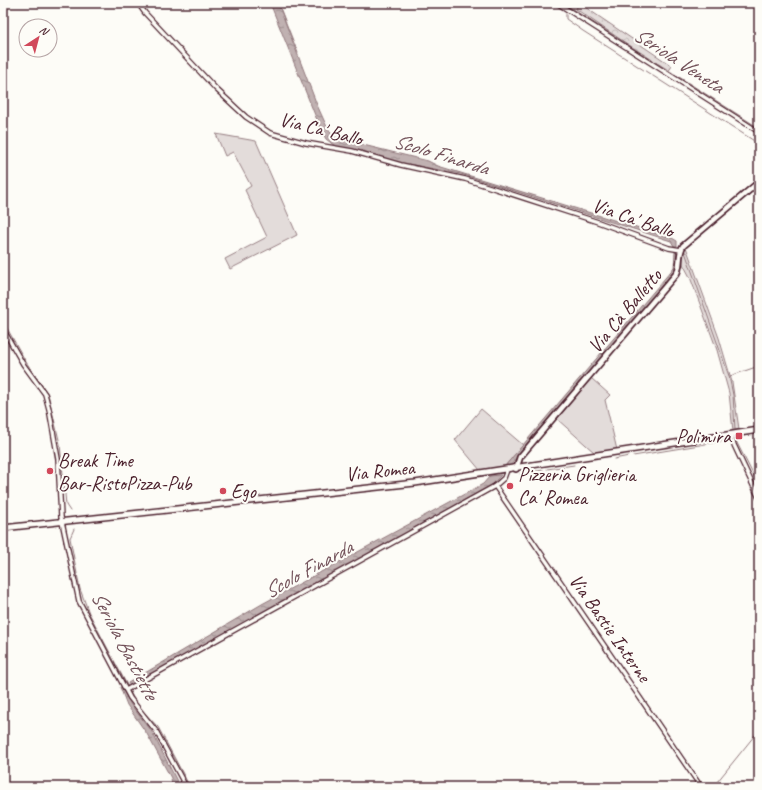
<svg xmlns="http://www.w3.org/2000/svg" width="762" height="790" font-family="Caveat,sans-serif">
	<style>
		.green { fill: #e3dcda; stroke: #967e82 }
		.forest { fill: url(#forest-crowns); stroke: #967e82 }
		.water { fill: url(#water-ripples); stroke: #91777b }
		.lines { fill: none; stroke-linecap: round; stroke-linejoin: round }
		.stream { stroke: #91777b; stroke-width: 1 }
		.street-casing { stroke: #4a1f2b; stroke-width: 6 }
		.secondary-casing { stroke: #4a1f2b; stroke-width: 8 }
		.primary-casing { stroke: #4a1f2b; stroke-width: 8 }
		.street { stroke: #fdfcf7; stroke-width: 3.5 }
		.secondary { stroke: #fdfcf7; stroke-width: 4.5 }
		.primary { stroke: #fdfcf7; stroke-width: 5 }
		.poi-dot { fill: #d1495b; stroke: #fdfcf7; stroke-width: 1.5 }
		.labels { text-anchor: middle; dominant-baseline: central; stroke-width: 4; stroke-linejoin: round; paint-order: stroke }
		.street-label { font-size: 20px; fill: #4a1f2b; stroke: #fdfcf7 }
		.poi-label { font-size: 20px; fill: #4a1f2b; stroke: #fdfcf7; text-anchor: start }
		.water-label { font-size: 21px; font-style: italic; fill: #73525a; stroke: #fdfcf7 }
	</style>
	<defs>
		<pattern id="forest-crowns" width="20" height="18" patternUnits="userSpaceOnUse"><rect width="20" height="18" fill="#e3dcda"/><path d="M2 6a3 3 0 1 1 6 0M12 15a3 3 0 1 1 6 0" fill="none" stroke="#c4bcbb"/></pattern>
		<pattern id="water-ripples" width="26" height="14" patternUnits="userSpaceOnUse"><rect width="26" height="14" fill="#c0b1b1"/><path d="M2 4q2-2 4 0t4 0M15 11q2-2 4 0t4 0" fill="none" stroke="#9e8f90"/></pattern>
	</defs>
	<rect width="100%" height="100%" fill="#fdfcf7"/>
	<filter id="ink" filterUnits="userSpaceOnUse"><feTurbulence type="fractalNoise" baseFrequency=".025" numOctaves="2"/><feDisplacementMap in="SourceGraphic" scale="8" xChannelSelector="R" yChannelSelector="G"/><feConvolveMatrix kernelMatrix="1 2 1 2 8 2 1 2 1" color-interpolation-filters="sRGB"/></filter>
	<g filter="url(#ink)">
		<g class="green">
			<path d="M216 134 256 141 297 235 230 269 225 259 267 237 245 190 251 186 233 152 225 156Z"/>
			<path d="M686 247 719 338 732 382 739 429 733 431 729 393 717 350 690 277 683 264 682 251Z"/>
			<path d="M591 378 610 395 605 400 617 450 595 453 557 419Z"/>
			<path d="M481 409 523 445 505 466 480 470 455 440Z"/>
		</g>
		<path class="forest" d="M579 3 672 66 668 72 576 9Z"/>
		<g class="water">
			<path d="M270 3H278L317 105 327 127 335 138 428 161 438 166 672 238 677 241V246H674L671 241 461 174 397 162 363 151 335 146 326 139 321 130Z"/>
			<path d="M675 252 678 253 677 266 672 275 510 466H505L671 271 674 267Z"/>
			<path d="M501 475 492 485 130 686 128 683 262 604 483 484 490 476Z"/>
			<path d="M120 687H122L131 705 151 730 180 787H170L172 785 171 778 147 734 127 705Z"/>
		</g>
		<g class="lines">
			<g class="stream">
				<path d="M278 3 298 53"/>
				<path d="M563 3 759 128"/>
				<path d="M566 14V19L583 31 759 144"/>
				<path d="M328 129 333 136 339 139"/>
				<path d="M684 249 729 376 733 395 735 430"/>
				<path d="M3 321 26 362 48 394 60 444 66 505 70 511"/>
				<path d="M730 376 759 366"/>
				<path d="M735 439 759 486"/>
				<path d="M633 456 730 440"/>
				<path d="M614 459 629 456"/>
				<path d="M547 469 574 465"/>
				<path d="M520 474 543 470"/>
				<path d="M74 529 70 538 80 589 89 613 128 687"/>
				<path d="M129 690 137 705 158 727 190 787"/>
				<path d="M713 787 759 730"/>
				<path d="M755 787 759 782"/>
			</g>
			<g class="street-casing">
				<g id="street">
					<path d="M138 3 145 13 216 89 246 117 270 133 306 143 352 151 401 165 465 179 598 222 669 248 681 250"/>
					<path d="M557 3 759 132"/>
					<path d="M3 329 23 364 45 394 49 409 58 459 61 517 79 601 130 698 156 731 186 787"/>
					<path d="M731 435 734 445 759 498"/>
					<path d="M495 486 701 787"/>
					<path d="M126 690 495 486 504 478 507 470"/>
				</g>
			</g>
			<g class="secondary-casing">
				<path id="secondary" d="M516 469 520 457 677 273C681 264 678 254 683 246L759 182"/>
			</g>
			<g class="primary-casing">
				<path id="primary" d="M3 528 415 483 759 430"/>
			</g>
			<use href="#street" class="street"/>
			<use href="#secondary" class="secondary"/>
			<use href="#primary" class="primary"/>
		</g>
	</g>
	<g class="poi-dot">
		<rect x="735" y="432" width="8" height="8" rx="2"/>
		<circle cx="50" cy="471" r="4"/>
		<circle cx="510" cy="486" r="4"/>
		<circle cx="223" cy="491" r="4"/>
	</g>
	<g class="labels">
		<g class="street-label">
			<text transform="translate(321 129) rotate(14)">Via Ca' Ballo</text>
			<text transform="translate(633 218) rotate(19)">Via Ca' Ballo</text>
			<text transform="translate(625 311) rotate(-50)">Via Cà Balletto</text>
			<text transform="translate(380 471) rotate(-6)">Via Romea</text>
			<text transform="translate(610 628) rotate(55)">Via Bastie Interne</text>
		</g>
		<g class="poi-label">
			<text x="731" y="436" text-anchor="end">Polimira</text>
			<text x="58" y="460">Break Time<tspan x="58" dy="23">Bar-RistoPizza-Pub</tspan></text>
			<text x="518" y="474">Pizzeria Griglieria<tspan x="518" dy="23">Ca' Romea</tspan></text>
			<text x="231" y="491">Ego</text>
		</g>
		<g class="water-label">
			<text transform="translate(679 60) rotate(33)">Seriola Veneta</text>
			<text transform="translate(441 154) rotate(17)">Scolo Finarda</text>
			<text transform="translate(308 569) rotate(-29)">Scolo Finarda</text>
			<text transform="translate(125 645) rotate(62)">Seriola Bastiette</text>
		</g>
	</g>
	<rect width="762" height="790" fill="none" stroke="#fdfcf7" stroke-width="16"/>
	<rect x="8" y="8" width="746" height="774" fill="none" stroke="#4a1f2b" stroke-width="1.5" filter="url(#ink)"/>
	<g transform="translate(38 38) rotate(36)"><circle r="19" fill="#fdfcf7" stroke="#b5a4a5"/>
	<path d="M0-3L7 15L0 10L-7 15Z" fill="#d1495b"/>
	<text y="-6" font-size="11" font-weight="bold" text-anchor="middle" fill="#4a1f2b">N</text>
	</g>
</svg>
